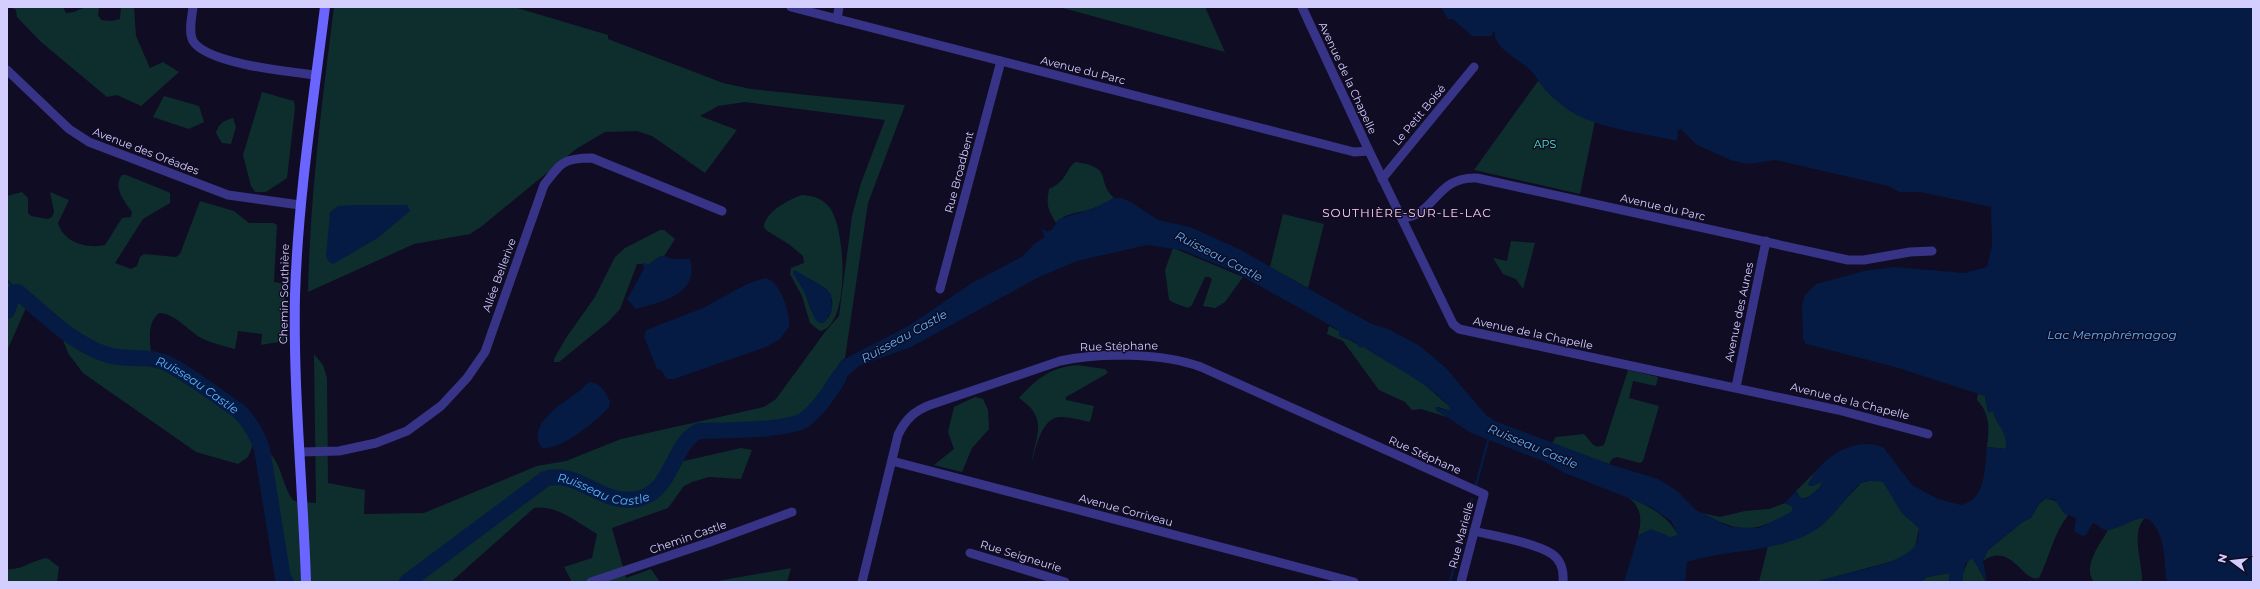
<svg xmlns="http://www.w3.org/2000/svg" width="2260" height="589" font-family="Montserrat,sans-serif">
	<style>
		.green { fill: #0e2e2d; fill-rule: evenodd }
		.water { fill: #051b43 }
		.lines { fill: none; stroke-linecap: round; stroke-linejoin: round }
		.stream { stroke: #051b43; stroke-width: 2.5 }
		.river { stroke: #051b43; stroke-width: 16 }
		.street { stroke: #373386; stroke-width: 9 }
		.secondary { stroke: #6b65ff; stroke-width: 10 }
		.labels { text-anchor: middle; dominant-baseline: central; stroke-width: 3; stroke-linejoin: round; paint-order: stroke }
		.street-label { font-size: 11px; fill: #d4ceff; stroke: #100c23 }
		.park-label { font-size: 11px; fill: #51e9c4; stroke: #100c23 }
		.neighbourhood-label { font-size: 12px; letter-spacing: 1px; fill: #ffd0ee; stroke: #100c23 }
		.water-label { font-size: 12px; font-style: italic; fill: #5cb2ff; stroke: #100c23 }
	</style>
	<rect width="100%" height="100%" fill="#100c23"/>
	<g class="green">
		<path d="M11 7H63L66 13 74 12 85 7H99L98 15 101 20 111 21 120 19 121 7H134L136 36 150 68 163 62 179 72 141 106 117 95 107 97 40 41 17 17 16 10Z"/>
		<path d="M334 7H514L608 35V39L723 83 751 89 905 105 868 203 845 358 841 361 824 388 827 395C822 404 812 414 803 420 785 431 723 430 699 431L690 435 675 463 741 448 752 450 741 479 709 477 692 482 684 486 668 508 612 528 626 578 651 569 660 582H572L564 567 592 558 597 534C578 523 556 504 534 508L451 582H286L283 578 262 449C282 455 281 487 294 501L316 503 314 354 323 365 327 378 328 483 365 490 364 514 424 513 537 466 566 461 621 439 764 407 776 399 825 332 839 316 852 216 861 183 885 120 745 102 718 106 700 116 737 130 705 173 652 136 637 131 605 132 576 149 482 226 470 234 414 244 308 292C310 196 322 102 334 7Z"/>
		<path d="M1059 7H1205L1225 52Z"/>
		<path d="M1538 81 1569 110 1595 121 1580 194 1474 170Z"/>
		<path d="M262 92 294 101 295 108 287 178 266 192H255L251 186 243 155Z"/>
		<path d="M164 96 199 106 204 122 189 129 153 117Z"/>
		<path d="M233 118 236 127 231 144 222 143 216 133C219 123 223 121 233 118Z"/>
		<path d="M1076 162C1115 168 1095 180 1114 198 1107 202 1101 206 1094 208 1082 213 1065 212 1056 223 1048 208 1046 207 1049 189 1068 181 1066 167 1076 162Z"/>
		<path d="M122 175H126L166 191 170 193V203L143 219 115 263 131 269 137 266 140 257 144 254 176 257 180 254 200 201 234 211 249 223H273L277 225 274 282 285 284 284 341 261 345 262 334 238 331 235 349C223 346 212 343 201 338 188 330 174 313 159 313 146 323 150 344 152 358L168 364 239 411 249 421 257 435 248 457 238 464 196 452 83 373 68 353 63 340 74 337 29 301 7 351V196L22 192 28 198V213L31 216 48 219 52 217 54 212 50 192 69 200 58 223C64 243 87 249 105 245L122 218 131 217 132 212C125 202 112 187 122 175Z"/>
		<path d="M802 195C813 196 822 198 829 207 846 226 851 326 820 331L810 323 802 296 790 274 791 268 804 263 803 256 790 245 766 230 764 227C764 213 789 199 802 195ZM793 271C795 271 821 285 825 288 828 290 830 295 832 299 833 309 831 318 822 323L811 310 805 293Z"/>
		<path d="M1283 214 1324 224 1308 288 1270 267Z"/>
		<path d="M660 230H664L675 239 664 256 659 257 649 264H637L620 309 608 322 559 362H554V359L566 338 595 297 615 257 625 248Z"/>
		<path d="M1511 241 1535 243 1523 289 1516 279 1503 274 1493 258 1507 261Z"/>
		<path d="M1173 248 1243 277 1225 302 1215 308 1203 306 1212 279 1209 277H1205L1192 305 1188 308 1174 303 1169 300 1165 270Z"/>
		<path d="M1329 326 1339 331 1341 337C1351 339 1356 345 1364 347L1419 380 1449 406 1451 411 1438 407 1436 410 1447 417 1421 409 1412 410 1405 402 1379 390 1343 341 1327 334Z"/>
		<path d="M1077 365 1105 369 1108 373 1066 397V400L1094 406 1090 422C1081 420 1070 417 1061 417 1041 417 1036 448 1031 464 1037 433 1048 418 1019 398 1038 378 1049 368 1077 365Z"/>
		<path d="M1628 370 1658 377 1656 386 1633 381 1629 398 1659 406 1643 461 1640 463 1617 457 1612 459 1609 464 1552 443 1556 437 1584 434C1591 441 1593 450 1604 445Z"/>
		<path d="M1978 394 1985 396 1988 412 1993 411C1998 429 2008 428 2006 449L1987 447C1989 431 1991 414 1977 400Z"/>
		<path d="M975 397 983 399 988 410 989 429 972 448 962 472 934 465 954 449 948 432 954 407Z"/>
		<path d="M1818 469 1808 485 1812 486 1823 481C1820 490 1810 498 1801 499L1796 491Z"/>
		<path d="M1869 481H1883L1902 513 1919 528 1915 547 1907 554 1893 561 1816 582H1759L1768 546 1812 532 1822 525 1861 483Z"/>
		<path d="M1628 497C1649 506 1667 515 1678 535L1671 538C1658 532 1651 527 1638 536 1642 519 1642 508 1628 497Z"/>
		<path d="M2045 499C2056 500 2058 501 2063 512L2069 514C2054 532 2050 556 2039 578 2023 583 2011 541 1983 561L1988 550 2024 521 2031 518 2039 504Z"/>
		<path d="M1785 503 1793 507 1792 512C1753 533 1742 534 1702 513L1720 517 1745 511 1769 509Z"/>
		<path d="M2140 518H2145C2130 531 2143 564 2142 582H2094C2082 567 2100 544 2108 530Z"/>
		<path d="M47 558 59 567 57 582H7V569C20 571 33 560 47 558Z"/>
		<path d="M1973 558 1986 582H1962L1963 573 1969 559Z"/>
		<path d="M791 568 787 582H712Z"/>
		<path d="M1949 573V582H1921L1927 577Z"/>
	</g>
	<g class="water">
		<path d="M1441 7H2253V582H2167C2163 560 2167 538 2150 520 2135 514 2123 529 2108 530 2101 530 2099 525 2093 523L2086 535 2082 536 2074 531 2076 518 2065 514 2054 499H2044L2039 504 2031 518 2024 521 1988 550 1983 561 1987 582 1972 558 1965 564 1962 582H1949V573L1927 577 1921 582H1816C1842 572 1896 567 1913 548 1918 544 1919 534 1919 528L1902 513 1883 482C1876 481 1868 480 1862 483 1856 486 1851 493 1847 498 1836 511 1826 524 1812 532 1776 553 1726 549 1687 562L1685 582H1624L1638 536 1651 529 1671 537 1678 535 1671 521 1651 507 1565 473 1543 461 1471 433 1436 410 1435 407 1451 411C1447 393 1381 360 1364 347L1360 348 1354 341 1339 336V331L1335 328 1233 271 1182 250 1147 245 1077 261 1037 278 911 347 859 366 841 382 834 395H827L824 389 841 361 910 325 972 283 1023 256 1033 245 1045 237 1041 228C1052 237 1053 226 1059 219L1094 208 1114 198H1121L1131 202 1158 220 1190 227 1239 249 1348 311 1372 324 1388 329 1420 346 1445 367 1486 415 1495 421 1609 464 1658 479 1676 490 1696 510 1730 527 1759 528 1791 512 1793 507 1785 503 1796 491 1799 497 1806 499 1821 486 1822 482 1812 486 1808 485C1818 459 1856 434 1884 448L1912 485 1938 499 1961 505C1987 499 1984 468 1987 447L2006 449C2007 430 1998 428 1993 411L1988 413 1985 396 1895 367 1806 344 1803 339 1802 304 1805 295 1816 284 1864 271 1894 267 1964 273 1987 267 1992 246 1991 207 1920 192H1900L1888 186 1776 160 1748 164 1733 161 1697 145 1681 129 1678 130 1677 141C1647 134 1590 127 1567 109 1558 102 1544 91 1539 81 1535 76 1533 72 1527 67 1517 59 1492 46 1495 30L1491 36H1472L1453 19H1448Z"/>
		<path d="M354 205H407L410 211 378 238 333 264 328 261 326 256 330 212 338 206Z"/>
		<path d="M664 256 673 259H690C700 294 662 302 636 309L627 299 644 269 642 263 649 264 659 257Z"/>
		<path d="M795 270C804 276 826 287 831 294L832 310 825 322 819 323 815 319 805 293 793 273Z"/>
		<path d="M765 278C780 280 791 314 789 327L779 340 766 347 674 379H667L661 370 657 369 644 337 646 330 703 308 749 283Z"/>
		<path d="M590 382C601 383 605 393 610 401L609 407C598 420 560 451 542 448 525 425 563 403 578 392 583 389 585 384 590 382Z"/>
	</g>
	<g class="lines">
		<g class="stream">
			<path d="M7 280 18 292"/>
			<path d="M1476 485 1489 437"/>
			<path d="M1450 582 1472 499"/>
		</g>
		<g class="river">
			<path id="s1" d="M7 311 14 293 18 292C44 314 74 345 108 355 128 361 148 354 168 364 192 376 216 396 239 411 251 423 257 434 262 449L283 578 286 582"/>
			<path id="s2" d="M407 582 545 479C578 468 604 509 641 498 673 489 672 444 699 431 723 430 786 431 804 420 819 409 829 393 839 377"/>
		</g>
		<g class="street">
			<path d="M193 7C192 17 188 31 193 41 207 64 290 72 316 75"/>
			<path d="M791 7 1354 152 1369 151"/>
			<path d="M1302 7 1369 151 1453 324 1459 329 1838 410 1928 434"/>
			<path d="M837 19 839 7"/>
			<path d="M7 70 69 129 89 142 228 195 300 205"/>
			<path d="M1382 179 1474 67"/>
			<path d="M1402 218C1436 216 1435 176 1477 178L1848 260H1864L1910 252 1932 251"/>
			<path d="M940 289 1001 61"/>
			<path d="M1736 387 1766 241"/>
			<path d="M300 452 339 451 376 443 407 431 441 406 467 378 485 352 544 185C561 162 564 158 592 158L722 211"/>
			<path d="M892 461 1354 582"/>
			<path d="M1474 531C1494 536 1536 543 1552 554 1561 560 1564 571 1563 582"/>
			<path d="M970 553 1065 582"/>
			<path d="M591 582 710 542 792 512"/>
			<path d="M862 582 898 435C905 420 914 411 930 405L1060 361C1100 352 1163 353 1201 367L1484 494 1461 582"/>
		</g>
		<path class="secondary" d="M306 582C303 487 293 391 295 295 298 199 313 103 325 7"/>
	</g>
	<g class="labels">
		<g class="street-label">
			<text transform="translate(1083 70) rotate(14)">Avenue du Parc</text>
			<text transform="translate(1348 78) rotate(65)">Avenue de la Chapelle</text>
			<text transform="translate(1419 115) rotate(-50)">Le Petit Boisé</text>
			<text transform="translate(146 151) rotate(21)">Avenue des Oréades</text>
			<text transform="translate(959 172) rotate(-75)">Rue Broadbent</text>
			<text transform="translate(1663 207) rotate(13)">Avenue du Parc</text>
			<text transform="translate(499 275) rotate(-70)">Allée Bellerive</text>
			<text transform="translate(284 294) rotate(-89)">Chemin Southière</text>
			<text transform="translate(1739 312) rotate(-78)">Avenue des Aunes</text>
			<text transform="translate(1533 333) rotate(12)">Avenue de la Chapelle</text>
			<text transform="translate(1119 346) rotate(-1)">Rue Stéphane</text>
			<text transform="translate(1850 401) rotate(14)">Avenue de la Chapelle</text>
			<text transform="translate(1425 455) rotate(24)">Rue Stéphane</text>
			<text transform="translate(1126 510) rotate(15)">Avenue Corriveau</text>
			<text transform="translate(1461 535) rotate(-75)">Rue Marielle</text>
			<text transform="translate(688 537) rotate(-19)">Chemin Castle</text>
			<text transform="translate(1021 556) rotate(17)">Rue Seigneurie</text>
		</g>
		<g class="park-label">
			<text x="1545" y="144">APS</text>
		</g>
		<g class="neighbourhood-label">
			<text x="1407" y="212">SOUTHIÈRE-SUR-LE-LAC</text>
		</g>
		<g class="water-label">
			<text transform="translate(1219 256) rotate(27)">Ruisseau Castle</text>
			<text x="2112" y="334">Lac Memphrémagog</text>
			<text transform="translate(904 336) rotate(-29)">Ruisseau Castle</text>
			<text stroke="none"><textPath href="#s1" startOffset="231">Ruisseau Castle</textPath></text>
			<text transform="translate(1533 446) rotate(23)">Ruisseau Castle</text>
			<text stroke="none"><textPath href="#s2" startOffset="233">Ruisseau Castle</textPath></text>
		</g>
	</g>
	<rect width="2260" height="589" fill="none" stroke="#d4ceff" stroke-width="16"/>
	<g transform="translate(2232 561) rotate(285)" stroke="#100c23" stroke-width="3" paint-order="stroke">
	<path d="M0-3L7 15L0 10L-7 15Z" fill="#d4ceff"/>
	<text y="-6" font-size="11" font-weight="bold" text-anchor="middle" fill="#d4ceff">N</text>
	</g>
</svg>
